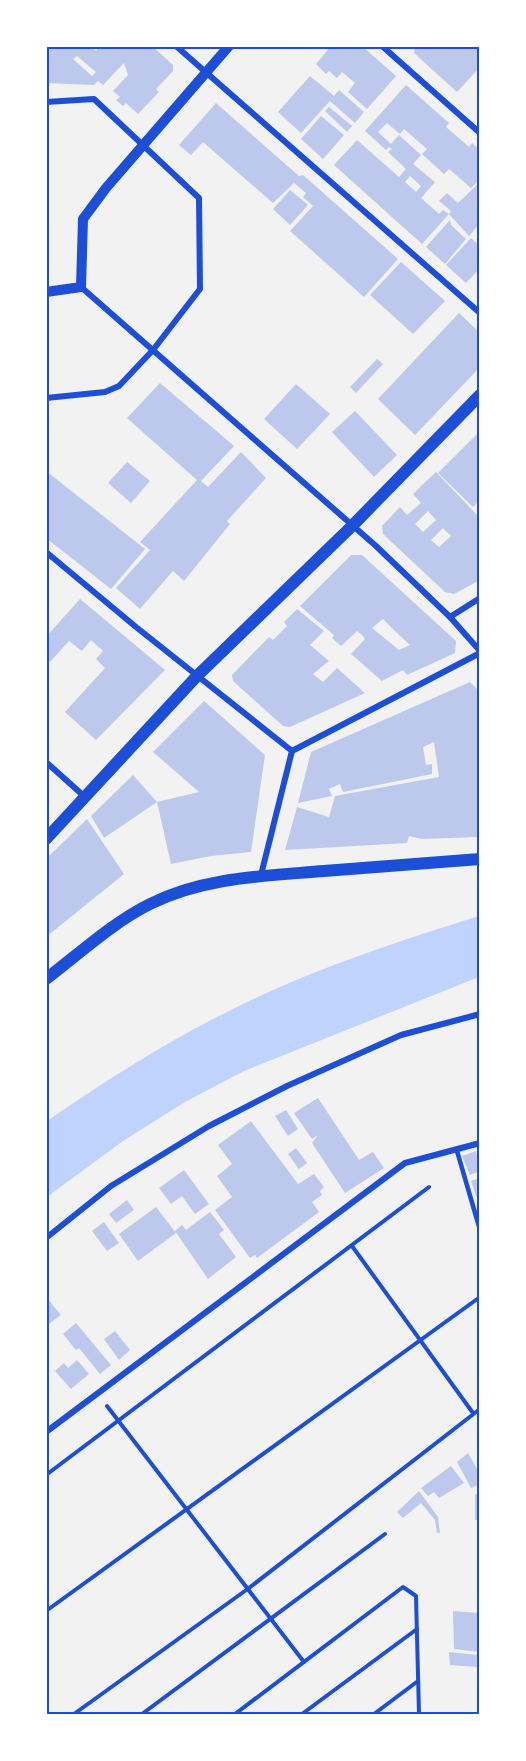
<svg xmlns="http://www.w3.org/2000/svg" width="526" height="1761" font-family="'Titillium Web',sans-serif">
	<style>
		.water { fill: #bfd3fe }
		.building { fill: #bdc9ec; fill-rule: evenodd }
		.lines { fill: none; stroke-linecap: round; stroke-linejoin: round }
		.path { stroke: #1d4ed8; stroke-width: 4 }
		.service { stroke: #1d4ed8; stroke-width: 4.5 }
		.minor { stroke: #1d4ed8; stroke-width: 6 }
		.tertiary { stroke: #1d4ed8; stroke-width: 10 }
		.secondary { stroke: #1d4ed8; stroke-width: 12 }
		.neatline { fill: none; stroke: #1d4ed8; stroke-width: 2 }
	</style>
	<rect width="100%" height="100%" fill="#f2f2f2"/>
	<path class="water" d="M479 916V977L244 1071 185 1102 123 1141 47 1197V1121C104 1082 161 1045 223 1014 304 972 393 943 479 916Z"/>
	<g class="building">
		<path d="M46 46H91L96 51 100 46H152L173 65V71L156 89 159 92 138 114 126 103 123 106 116 100 120 97 113 91 128 75 124 63 103 85 98 81 94 85 46 83ZM77 56 96 72 92 76 73 59Z"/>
		<path d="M331 46H362L396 76 367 109 348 92 355 83 342 72 337 78 329 71 326 74 316 64Z"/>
		<path d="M416 46H480V67L457 92 414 53Z"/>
		<path d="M310 76 334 96 339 90 364 112 355 123 330 101 301 133 278 112Z"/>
		<path d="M406 85 449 123 446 127 469 147 472 143 480 150V179L471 188 449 169 444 174 422 154 427 149 404 129 400 134 387 123 378 132 391 144 399 135 421 155 413 164 435 182 421 198 439 214 443 210 449 214 422 244 334 165 357 140 399 177 406 169 388 152 392 149 389 147 386 150 365 131ZM410 176 421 186 416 192 405 182Z"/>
		<path d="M216 103 299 176 303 175 398 259 364 297 290 231 313 206 303 197 306 193 294 183 273 203 203 142 191 155 179 145Z"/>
		<path d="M329 107 352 126 347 132 325 111Z"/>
		<path d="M321 116 344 135 323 159 301 139Z"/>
		<path d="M480 182V223L469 236 449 214 451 211 439 201 447 193 458 203Z"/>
		<path d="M290 190 308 205 290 225 273 209Z"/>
		<path d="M450 220 451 225 466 239 445 264 426 247Z"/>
		<path d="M471 238 480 246V268L466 283 446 265Z"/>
		<path d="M401 262 445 301 413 334 370 295Z"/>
		<path d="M459 313 480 333V367L415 435 378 399Z"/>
		<path d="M377 359 383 364 356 393 350 387Z"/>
		<path d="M160 383 234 446 201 481 208 487 241 452 266 478 227 521 230 524 184 581 173 571 140 609 116 588 150 550 140 542 197 480 127 418Z"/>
		<path d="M296 384 330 414 297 449 264 419Z"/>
		<path d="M355 411 397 455 374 477 332 432Z"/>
		<path d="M480 431V500L473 507 438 473Z"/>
		<path d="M127 462 150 481 131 503 108 483Z"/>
		<path d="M46 471 145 549 111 589 46 538Z"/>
		<path d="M436 472 480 518V580L454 594 445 592 383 534 382 526 400 507 407 515 421 503 413 494ZM428 511 436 520 423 532 415 524ZM443 528 451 536 439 547 431 540Z"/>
		<path d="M351 555H362L456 641 455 653 407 675 403 670 382 681 351 654 365 639 362 635 357 631 341 646 332 638 334 635 300 606ZM383 619 396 632 410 645 399 650 372 628Z"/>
		<path d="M80 599 165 670 96 740 65 712 105 668 96 659 103 651 91 640 82 651 69 641 50 662 46 657V637Z"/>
		<path d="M297 609 324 631 310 645 329 661 313 674 323 682 337 668 365 693 290 727 283 726 233 681 232 675 269 637 273 640 287 626 284 622Z"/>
		<path d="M470 682 478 690 479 837 422 839 409 836 407 843 285 850 297 807 329 817 335 796 439 777 434 742 423 747 426 765 432 764V774L343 792 340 784 329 789 332 796 298 803 311 752Z"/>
		<path d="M204 701 265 755 251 852 211 856 171 864 157 802 199 792 153 752Z"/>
		<path d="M133 775 157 802 104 838 91 816Z"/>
		<path d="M87 819 124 874 46 937V859Z"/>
		<path d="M318 1098 359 1160 373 1152 384 1168 345 1193 312 1143 318 1135 312 1139 294 1113Z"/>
		<path d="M286 1110 298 1129 288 1136 275 1116Z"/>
		<path d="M251 1121 298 1184 314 1174 324 1187 320 1191 322 1195 312 1202 319 1212 257 1258 255 1255 250 1258 215 1210 232 1197 217 1176 232 1164 218 1145Z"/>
		<path d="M296 1148 307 1163 299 1169 288 1154Z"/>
		<path d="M476 1151 480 1171 470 1175 462 1156Z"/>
		<path d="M184 1170 209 1204 195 1214 182 1196 171 1204 159 1188Z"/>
		<path d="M480 1178V1205H479L471 1181Z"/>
		<path d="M127 1200 134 1210 116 1223 109 1214Z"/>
		<path d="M156 1207 176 1233 138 1261 119 1234Z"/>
		<path d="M210 1212 224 1230 219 1234 236 1257 208 1279 175 1231 182 1225 186 1230Z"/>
		<path d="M104 1222 119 1243 107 1251 92 1231Z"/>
		<path d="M46 1297 61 1315 46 1326Z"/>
		<path d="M76 1323 111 1365 100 1374 79 1348 76 1350 63 1334Z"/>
		<path d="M115 1331 130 1350 119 1360 104 1339Z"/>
		<path d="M77 1360 89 1374 71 1389 55 1371 64 1363 68 1368Z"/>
		<path d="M468 1453 480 1474V1484L471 1488 457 1462Z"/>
		<path d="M451 1466 464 1483 439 1498 434 1492 428 1496 421 1488Z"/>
		<path d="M419 1491 438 1517 440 1533H437L435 1520 421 1503 403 1518 397 1512Z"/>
		<rect x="475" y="1494" width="5" height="26"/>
		<path d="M453 1611 480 1613V1652L454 1649Z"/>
		<path d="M449 1652 478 1655 477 1667 450 1665Z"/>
	</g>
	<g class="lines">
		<g class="path">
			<path d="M352 1246 473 1413"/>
			<path d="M107 1406 304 1662"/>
			<path d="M46 1475 429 1187"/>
			<path d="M46 1611 480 1297"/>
			<path d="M74 1714 249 1588 480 1409"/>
			<path d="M142 1714 385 1534"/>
			<path d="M235 1714 403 1587 416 1596 419 1714"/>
			<path d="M302 1714 417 1629"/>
			<path d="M374 1714 418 1681"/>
		</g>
		<path class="service" d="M457 1151 480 1230"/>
		<g class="minor">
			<path d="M176 46 480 313"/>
			<path d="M382 46 480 133"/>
			<path d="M46 102 94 99 199 198 200 289 153 350 119 386 105 392 46 398"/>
			<path d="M81 287 376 546 450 617 480 651"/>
			<path d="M46 552 136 627 292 751 261 875"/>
			<path d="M450 617 480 598"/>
			<path d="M292 751 480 653"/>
			<path d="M46 762 85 797"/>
			<path d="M46 1238 111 1186 209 1126 287 1086 401 1035 480 1014"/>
			<path d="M46 1432 405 1163 480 1143"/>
		</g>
		<path class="tertiary" d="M46 292 81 287 83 219 106 188 229 46"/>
		<g class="secondary">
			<path d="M46 839 197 676 352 526 480 395"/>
			<path d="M46 979C80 953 112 923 150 904 204 877 265 876 324 871 376 867 428 863 480 859"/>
		</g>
	</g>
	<rect width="526" height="1761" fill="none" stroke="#ffffff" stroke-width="96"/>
	<rect x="48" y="48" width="430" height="1665" class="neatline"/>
</svg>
